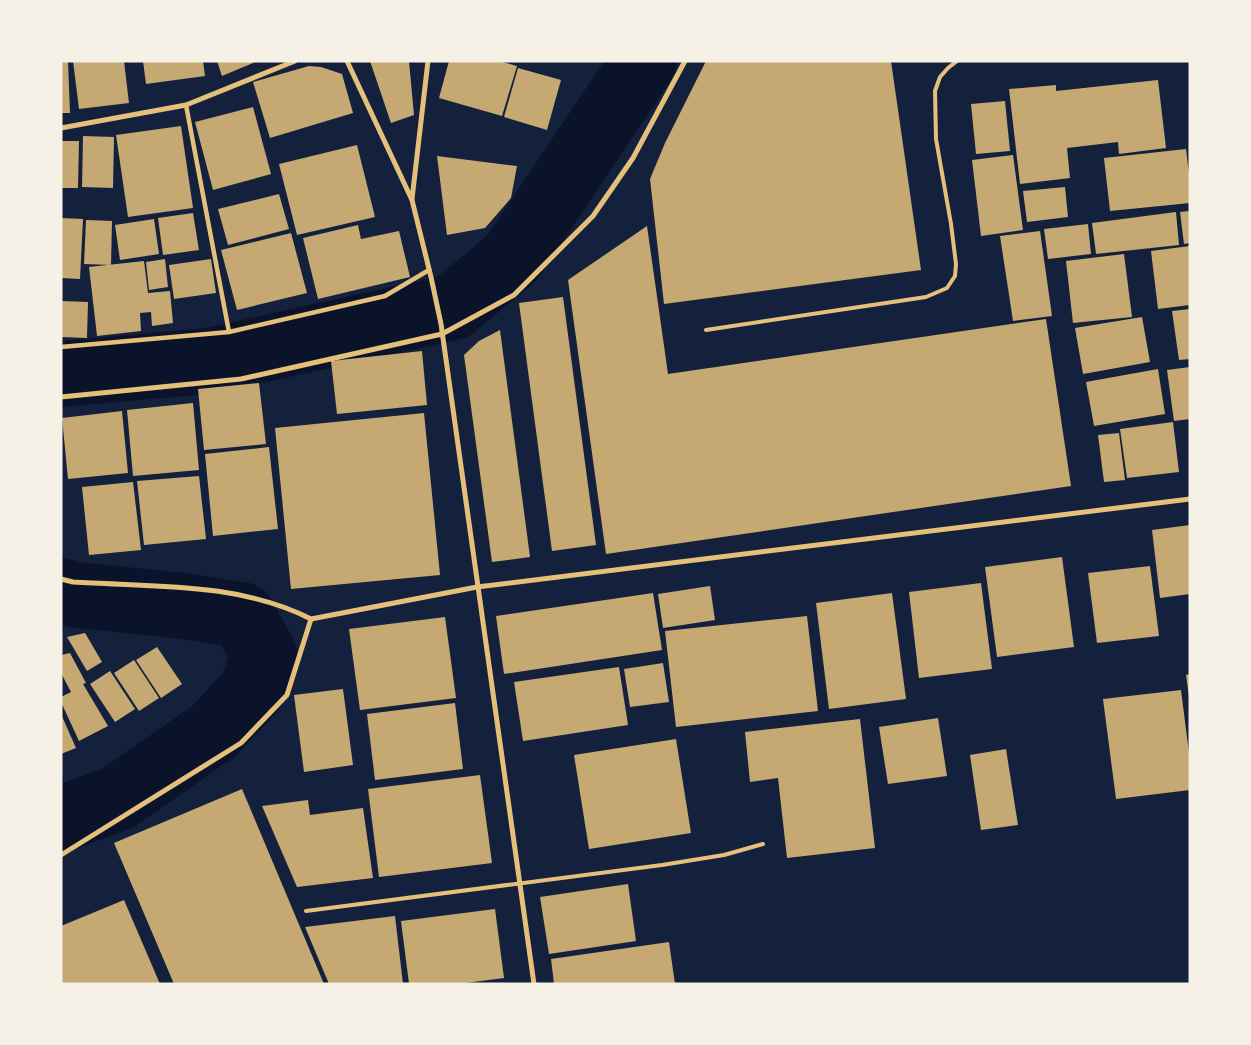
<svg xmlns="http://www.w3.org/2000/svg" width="1251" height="1045" font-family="'IBM Plex Sans',sans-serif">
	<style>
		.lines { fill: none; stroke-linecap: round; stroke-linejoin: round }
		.river { stroke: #0b132b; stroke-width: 66 }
		.building { fill: #c6a872 }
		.service { stroke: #e5c07b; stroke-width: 4 }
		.pedestrian { stroke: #e5c07b; stroke-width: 4.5 }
		.minor { stroke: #e5c07b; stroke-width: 5 }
	</style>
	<rect width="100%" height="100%" fill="#14213d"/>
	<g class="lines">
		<g class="river">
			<path d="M61 374 209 361 453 307 512 258 644 61"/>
			<path d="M61 591 77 595 184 606 242 615 264 654 252 690 214 731 118 798 61 819"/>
		</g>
	</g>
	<g class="building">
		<path d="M61 61H68L70 113H61Z"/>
		<path d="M73 61H124L129 103 79 109Z"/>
		<path d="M143 61H203L205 76 146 84Z"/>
		<path d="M217 61H258L222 76Z"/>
		<path d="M370 61H409L414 115 391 123Z"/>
		<path d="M449 61H499L517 66 502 116 439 98Z"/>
		<path d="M706 61H891L921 270 664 304 650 179 665 143Z"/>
		<path d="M309 66 321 67 342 74 353 113 270 138 253 82Z"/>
		<path d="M518 68 561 80 547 130 504 117Z"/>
		<path d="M1158 80 1166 148 1119 154 1118 142 1067 148 1070 178 1020 184 1009 89 1056 85V91Z"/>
		<path d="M1005 101 1010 151 976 154 971 104Z"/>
		<path d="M253 107 271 174 213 190 195 122Z"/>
		<path d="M181 126 193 208 128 217 116 135Z"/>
		<path d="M83 136 114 137 113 188 82 187Z"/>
		<path d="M61 141H79L78 188H61Z"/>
		<path d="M357 145 375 217 297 235 279 164Z"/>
		<path d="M1186 149 1190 182V203L1110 211 1104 158Z"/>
		<path d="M1013 155 1023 230 981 236 972 160Z"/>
		<path d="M437 156 517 166 511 198 485 228 447 235Z"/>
		<path d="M1065 187 1068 217 1027 222 1023 191Z"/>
		<path d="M279 194 289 229 228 245 218 209Z"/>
		<path d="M1190 211V243L1184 244 1180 212Z"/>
		<path d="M1176 212 1179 245 1096 254 1092 223Z"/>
		<path d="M193 213 199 250 163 255 158 218Z"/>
		<path d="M61 218 83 219 80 279 61 278Z"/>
		<path d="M154 219 159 254 120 260 115 225Z"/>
		<path d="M86 220 112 221 111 265 84 264Z"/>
		<path d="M1088 224 1091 254 1048 259 1044 229Z"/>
		<path d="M358 225 361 239 399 231 410 277 318 299 303 238Z"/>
		<path d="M647 226 668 374 1046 319 1071 486 606 554 568 280Z"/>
		<path d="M1040 231 1052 316 1013 321 1000 236Z"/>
		<path d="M291 233 307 293 237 310 221 250Z"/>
		<path d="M1190 246V305L1158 309 1151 251Z"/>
		<path d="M1124 254 1132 317 1073 323 1066 261Z"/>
		<path d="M165 259 168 287 149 290 146 262Z"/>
		<path d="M211 259 216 293 174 299 169 265Z"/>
		<path d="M144 261 148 293 170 291 173 323 152 326 151 312 140 313 141 331 97 336 89 267Z"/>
		<path d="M563 297 596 545 552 551 519 303Z"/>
		<path d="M61 301 88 302 87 338 61 337Z"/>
		<path d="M1190 309V359L1179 360 1172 311Z"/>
		<path d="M1142 317 1150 362 1083 374 1075 328Z"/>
		<path d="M500 330 530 557 492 562 464 355 479 341Z"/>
		<path d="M422 351 427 405 337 414 331 361Z"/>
		<path d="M1190 367V419L1174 421 1167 370Z"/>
		<path d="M1158 369 1165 414 1094 426 1086 382Z"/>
		<path d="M259 383 266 444 204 450 198 389Z"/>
		<path d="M193 403 199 470 133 476 127 410Z"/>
		<path d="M122 411 128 473 68 479 62 418Z"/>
		<path d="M424 413 440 575 291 589 275 428Z"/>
		<path d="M1173 422 1179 472 1127 478 1120 429Z"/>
		<path d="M1119 433 1125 480 1104 482 1098 435Z"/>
		<path d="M269 447 278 529 213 536 205 454Z"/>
		<path d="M199 476 206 539 144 545 137 481Z"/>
		<path d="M133 482 141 550 89 555 82 487Z"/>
		<path d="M1190 525V594L1160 598 1152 530Z"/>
		<path d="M1062 557 1074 647 997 657 985 567Z"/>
		<path d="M1150 566 1159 636 1097 643 1088 573Z"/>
		<path d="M981 583 992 669 919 678 909 592Z"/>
		<path d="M710 586 715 620 663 628 658 594Z"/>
		<path d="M653 593 662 650 504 674 496 616Z"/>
		<path d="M892 593 906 699 829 709 816 603Z"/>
		<path d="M807 616 818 711 676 727 665 631Z"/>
		<path d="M445 617 456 698 360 710 349 629Z"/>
		<path d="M85 633 102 662 87 671 67 637Z"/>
		<path d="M157 647 182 684 161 698 136 660Z"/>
		<path d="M70 653 86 683 83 684 108 726 79 741 61 702V697L71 692 61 673V655Z"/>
		<path d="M134 660 159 698 139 711 114 673Z"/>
		<path d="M663 663 669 702 630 707 624 669Z"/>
		<path d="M619 667 628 725 523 741 514 682Z"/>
		<path d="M110 671 135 709 115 722 90 684Z"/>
		<path d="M1190 674V697H1189L1186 675Z"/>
		<path d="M343 689 353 765 304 772 294 695Z"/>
		<path d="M1181 690 1190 761V790L1116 799 1103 699Z"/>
		<path d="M455 703 463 769 375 780 367 714Z"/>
		<path d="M61 714 76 748 61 754Z"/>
		<path d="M938 718 947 776 888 784 879 727Z"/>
		<path d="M860 719 875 848 787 858 778 778 750 782 745 732Z"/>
		<path d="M676 739 691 833 589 849 574 755Z"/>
		<path d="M1006 749 1018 825 981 830 970 755Z"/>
		<path d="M480 775 492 863 379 877 368 789Z"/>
		<path d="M242 789 324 984H174L114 843Z"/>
		<path d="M308 800 310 815 363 808 373 878 297 887 262 806Z"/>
		<path d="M628 884 636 941 549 954 540 897Z"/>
		<path d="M124 900 160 984H61V926Z"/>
		<path d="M495 909 504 978 458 984H409L401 921Z"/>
		<path d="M395 916 403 984H329L305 927Z"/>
		<path d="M669 942 675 984H554L551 959Z"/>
	</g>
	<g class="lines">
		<g class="service">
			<path d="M706 330 926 297 947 288 955 276 956 264 951 224 936 139 935 91 940 77 948 68 957 61"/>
			<path d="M306 911 662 865 724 855 763 844"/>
		</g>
		<g class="pedestrian">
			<path d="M186 105 229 332"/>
			<path d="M61 347 229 332 385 296 429 270"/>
		</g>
		<g class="minor">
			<path d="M347 61 412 200 431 277 441 324 534 984"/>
			<path d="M61 128 186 105 295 61"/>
			<path d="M412 199 428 61"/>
			<path d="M61 397 241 379 442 334 514 295 593 216 633 158 685 61"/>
			<path d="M61 579 73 582C152 587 239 582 311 619L287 695 241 743 61 855"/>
			<path d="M311 619 477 587 1190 499"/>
		</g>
	</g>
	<rect width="1251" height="1045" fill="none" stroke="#f6f1e7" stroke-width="125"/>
</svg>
